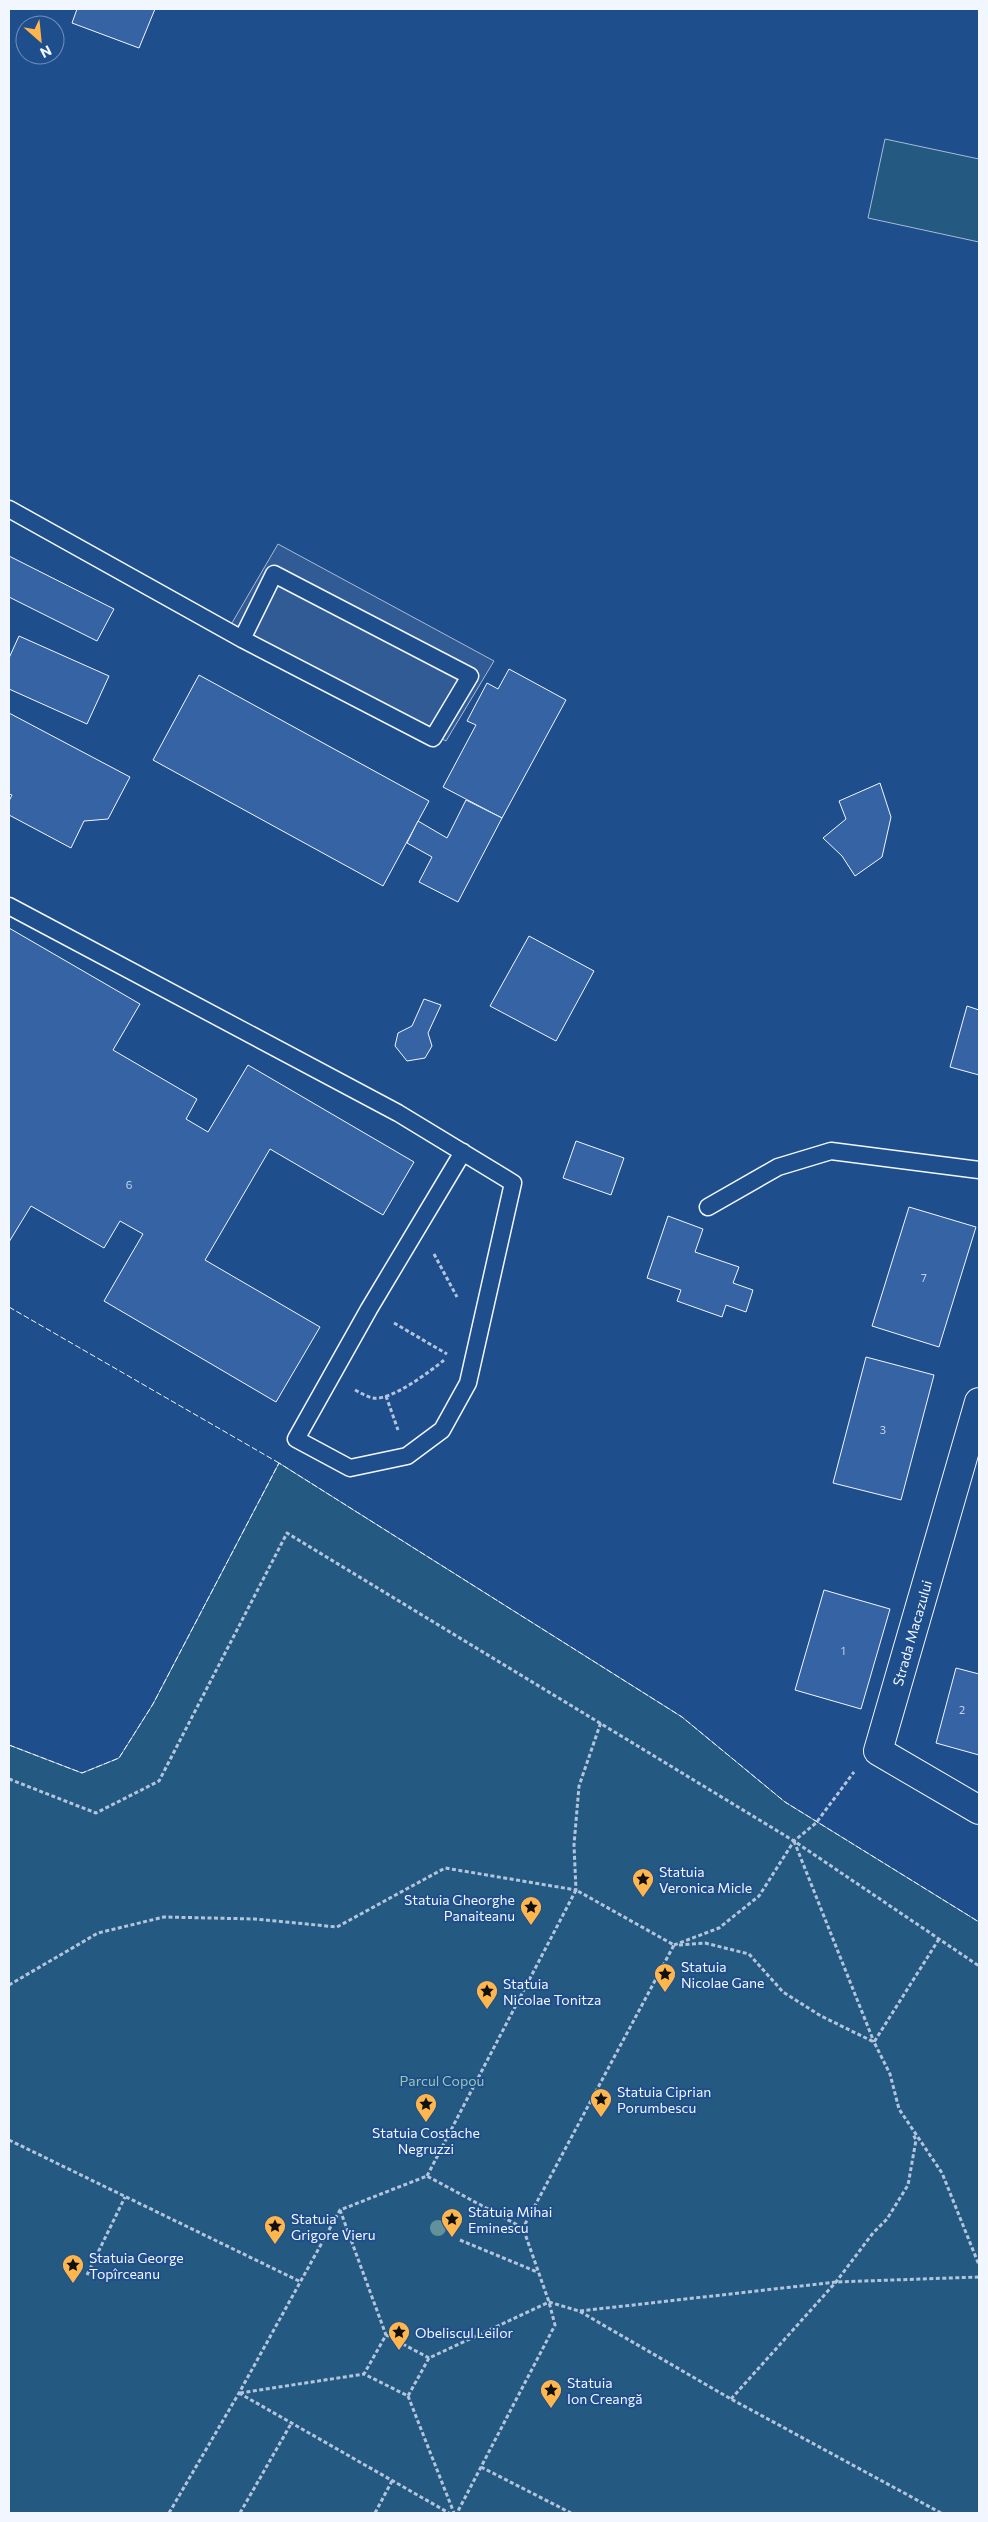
<svg xmlns="http://www.w3.org/2000/svg" width="988" height="2522" font-family="Commissioner,sans-serif">
	<style>
		.green { fill: #245a82; stroke: #a8bbd7 }
		.parking { fill: #305b95; stroke: #a8bbd7 }
		.building { fill: #3563a3; stroke: #f2f6ff }
		.lines { fill: none; stroke-linecap: round; stroke-linejoin: round }
		.service-casing { stroke: #f2f6ff; stroke-width: 19 }
		.minor-casing { stroke: #f2f6ff; stroke-width: 30 }
		.path { stroke: #b3c4dc; stroke-width: 3; stroke-dasharray: 4 2.5; stroke-linecap: butt }
		.service { stroke: #1f4e8c; stroke-width: 16 }
		.minor { stroke: #1f4e8c; stroke-width: 28 }
		.fence { stroke: #f2f6ff; stroke-width: 1; stroke-dasharray: 6 2.5; stroke-linecap: butt }
		.tree { fill: #61919a }
		.labels { text-anchor: middle; dominant-baseline: central; stroke-width: 4; stroke-linejoin: round; paint-order: stroke }
		.number-label { font-size: 11px; fill: #c3d1e8 }
		.street-label { font-size: 14px; fill: #f2f6ff; stroke: #1f4e8c }
		.poi-label { font-size: 14px; fill: #f2f6ff; stroke: #1f4e8c; text-anchor: start }
		.park-label { font-size: 14px; fill: #97c8a6; stroke: #1f4e8c }
	</style>
	<rect width="100%" height="100%" fill="#1f4e8c"/>
	<g class="green">
		<path d="M885 139 979 159V242L868 218Z"/>
		<path d="M279 1463 682 1717 785 1802 979 1922V2513H9V1745L82 1773 119 1758 153 1704Z"/>
	</g>
	<path class="parking" d="M278 544 494 661 446 741 229 628Z"/>
	<g class="building">
		<path d="M77 9H155L139 48 72 23Z"/>
		<path d="M9 556 114 609 97 641 9 597Z"/>
		<path d="M19 636 109 676 87 724 9 689V658Z"/>
		<path d="M509 669 566 700 502 818 443 787 476 725 467 721 487 683 498 689Z"/>
		<path d="M199 675 429 801 383 886 153 760Z"/>
		<path d="M9 713 130 777 108 819 84 821 71 848 9 815V801L12 795 9 794Z"/>
		<path d="M880 783 891 817 882 857 855 876 842 856 823 838 846 819 839 801Z"/>
		<path d="M466 800 502 818 458 902 419 882 432 857 407 843 418 821 447 838Z"/>
		<path d="M9 928 140 1004 113 1050 197 1099 186 1119 208 1132 248 1065 414 1162 383 1215 270 1149 205 1260 320 1327 276 1402 104 1301 143 1234 120 1221 104 1248 31 1206 9 1242Z"/>
		<path d="M529 936 594 971 556 1041 490 1006Z"/>
		<path d="M424 999 441 1005 428 1033 432 1046 425 1058 407 1061 395 1046 398 1033 412 1026Z"/>
		<path d="M967 1006 979 1010V1075L950 1067Z"/>
		<path d="M576 1141 624 1158 611 1195 563 1178Z"/>
		<path d="M909 1207 976 1227 939 1347 872 1326Z"/>
		<path d="M668 1216 703 1229 695 1252 739 1267 733 1283 753 1290 746 1312 726 1305 722 1317 677 1301 681 1290 647 1278Z"/>
		<path d="M866 1357 934 1375 901 1500 833 1483Z"/>
		<path d="M824 1590 890 1609 861 1709 795 1690Z"/>
		<path d="M956 1668 979 1674V1755L936 1743Z"/>
	</g>
	<g class="lines">
		<g class="service-casing">
			<g id="service">
				<path d="M9 509 242 639 433 738 470 676 274 574 242 639"/>
				<path d="M9 906 398 1113 513 1183 468 1383 442 1430 407 1456 350 1468 296 1439 369 1309 463 1152"/>
				<path d="M708 1207 778 1167 831 1151 979 1170"/>
			</g>
		</g>
		<g class="minor-casing">
			<path id="minor" d="M979 1402 878 1751 979 1810"/>
		</g>
		<g class="path">
			<path d="M434 1254 457 1297"/>
			<path d="M394 1323 447 1354"/>
			<path d="M355 1390C361 1393 367 1397 373 1398 391 1401 431 1371 444 1360"/>
			<path d="M386 1396 398 1430"/>
			<path d="M9 1779 96 1813 159 1781 287 1533 794 1841 979 1966"/>
			<path d="M794 1841 874 2042"/>
			<path d="M939 1939 874 2042 890 2074 899 2109 942 2173 979 2265"/>
			<path d="M674 1945 719 1928 759 1896 794 1841 816 1823 854 1772"/>
			<path d="M679 1945 705 1943 749 1954 783 1992 821 2016 874 2042"/>
			<path d="M9 1985 98 1933 164 1917 255 1919 337 1927 445 1868 576 1890 574 1845 579 1786 601 1722"/>
			<path d="M9 2140 299 2281"/>
			<path d="M427 2176 576 1890 674 1945 523 2228"/>
			<path d="M340 2210 386 2335"/>
			<path d="M460 2240 537 2272"/>
			<path d="M87 2275 125 2197"/>
			<path d="M580 2311 836 2282 979 2277"/>
			<path d="M429 2358 386 2335 364 2374 408 2396 429 2358 549 2302 579 2311 731 2399 941 2513"/>
			<path d="M239 2393 449 2513"/>
			<path d="M240 2393 364 2374"/>
			<path d="M408 2396 454 2513"/>
			<path d="M731 2399 836 2282 873 2233 887 2219 908 2185 916 2140 913 2134"/>
			<path d="M481 2467 571 2513"/>
			<path d="M169 2513 239 2393 340 2210 427 2176 523 2228 549 2302 555 2325 457 2513"/>
			<path d="M240 2513 292 2422"/>
			<path d="M375 2513 392 2481"/>
		</g>
		<use href="#service" class="service"/>
		<use href="#minor" class="minor"/>
		<g class="fence">
			<path d="M9 1307 279 1463"/>
			<path d="M9 1745 82 1773 119 1758 153 1704 279 1463 682 1717 785 1802 979 1922"/>
		</g>
	</g>
	<circle class="tree" cx="438" cy="2228" r="8"/>
	<defs>
		<g id="sight-pin" transform="scale(1.125)"><path d="M0 17L-7.5 6A9.5 9.5 0 1 1 7.5 6Z" fill="#ffb74d" stroke="#1f4e8c"/><path d="M0-6L1.8-2.2L6-1.7L2.9 1.2L3.7 5.4L0 3.3L-3.7 5.4L-2.9 1.2L-6-1.7L-1.8-2.2Z" fill="#111"/></g>
	</defs>
	<g fill-rule="evenodd">
		<use href="#sight-pin" x="643" y="1879"/>
		<use href="#sight-pin" x="531" y="1907"/>
		<use href="#sight-pin" x="665" y="1974"/>
		<use href="#sight-pin" x="487" y="1991"/>
		<use href="#sight-pin" x="601" y="2099"/>
		<use href="#sight-pin" x="426" y="2104"/>
		<use href="#sight-pin" x="452" y="2219"/>
		<use href="#sight-pin" x="275" y="2226"/>
		<use href="#sight-pin" x="73" y="2265"/>
		<use href="#sight-pin" x="399" y="2332"/>
		<use href="#sight-pin" x="551" y="2390"/>
	</g>
	<g class="labels">
		<g class="number-label">
			<text x="129" y="1184">6</text>
			<text x="924" y="1277">7</text>
			<text x="883" y="1429">3</text>
			<text x="843" y="1650">1</text>
			<text x="962" y="1709">2</text>
		</g>
		<g class="street-label">
			<text transform="translate(912 1633) rotate(-74)">Strada Macazului</text>
		</g>
		<g class="poi-label">
			<text x="659" y="1871">Statuia<tspan x="659" dy="16">Veronica Micle</tspan></text>
			<text x="515" y="1899" text-anchor="end">Statuia Gheorghe<tspan x="515" dy="16">Panaiteanu</tspan></text>
			<text x="681" y="1966">Statuia<tspan x="681" dy="16">Nicolae Gane</tspan></text>
			<text x="503" y="1983">Statuia<tspan x="503" dy="16">Nicolae Tonitza</tspan></text>
			<text x="617" y="2091">Statuia Ciprian<tspan x="617" dy="16">Porumbescu</tspan></text>
			<text x="426" y="2132" text-anchor="middle">Statuia Costache<tspan x="426" dy="16">Negruzzi</tspan></text>
			<text x="468" y="2211">Statuia Mihai<tspan x="468" dy="16">Eminescu</tspan></text>
			<text x="291" y="2218">Statuia<tspan x="291" dy="16">Grigore Vieru</tspan></text>
			<text x="89" y="2257">Statuia George<tspan x="89" dy="16">Topîrceanu</tspan></text>
			<text x="415" y="2332">Obeliscul Leilor</text>
			<text x="567" y="2382">Statuia<tspan x="567" dy="16">Ion Creangă</tspan></text>
		</g>
		<g class="park-label">
			<text x="442" y="2080">Parcul Copou</text>
		</g>
	</g>
	<rect width="988" height="2522" fill="none" stroke="#f2f6ff" stroke-width="20"/>
	<g transform="translate(40 40) rotate(153)"><circle r="24" fill="#1f4e8c" stroke="#7391ba"/>
	<path d="M0-4L9 19L0 12L-9 19Z" fill="#ffb74d"/>
	<text y="-8" font-size="14" font-weight="bold" text-anchor="middle" fill="#f2f6ff">N</text>
	</g>
</svg>
